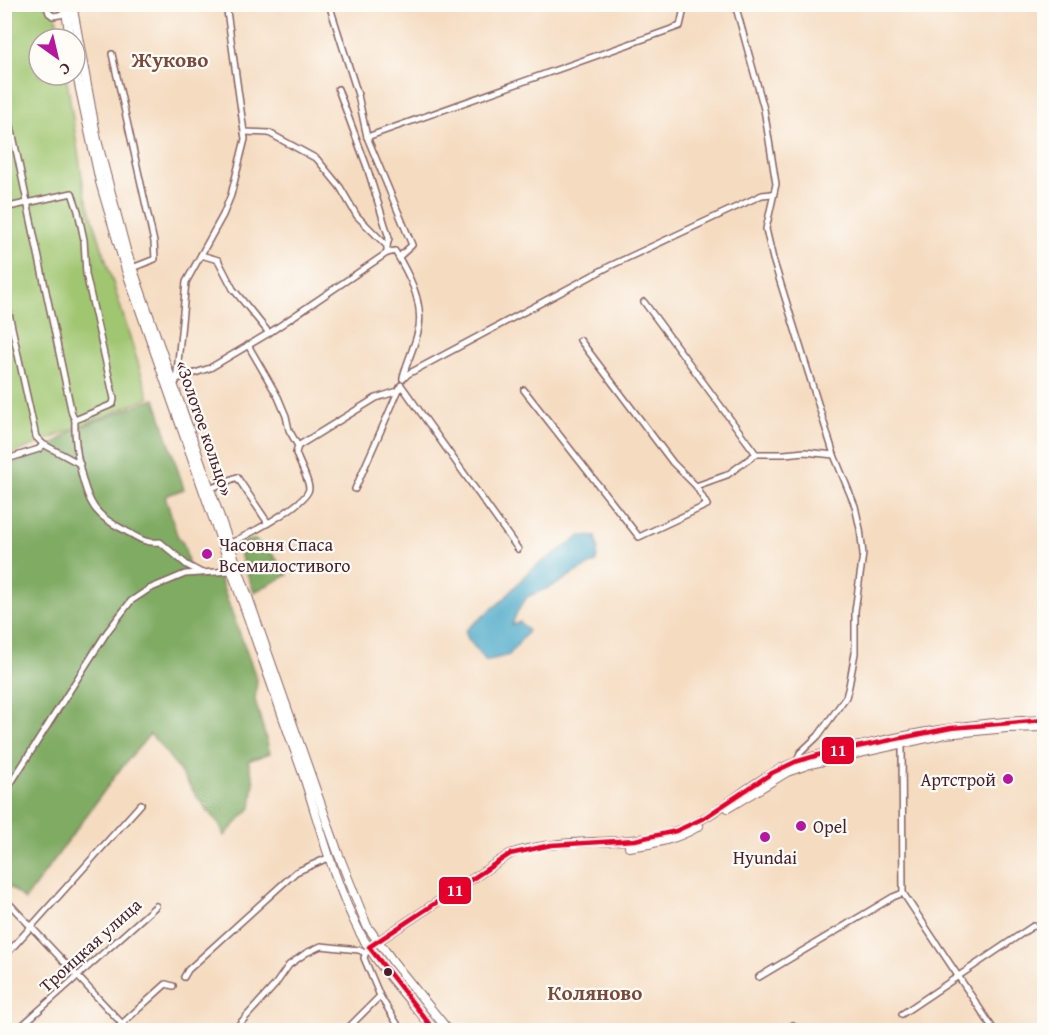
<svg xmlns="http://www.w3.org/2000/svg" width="1049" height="1035" font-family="'Gentium Book Plus',serif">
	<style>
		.green { fill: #a0c671; stroke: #75724e; stroke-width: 1.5 }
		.forest { fill: #80ab63; stroke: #656547; stroke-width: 1.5 }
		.water { fill: #49a8c8; stroke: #4a647a; stroke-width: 1.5 }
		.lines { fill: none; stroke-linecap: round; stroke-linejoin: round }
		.minor-casing { stroke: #866160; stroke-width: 8 }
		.primary-casing { stroke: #866160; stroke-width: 10 }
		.trunk-casing { stroke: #866160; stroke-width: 10 }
		.minor { stroke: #fff; stroke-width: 5 }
		.primary { stroke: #fff; stroke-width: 8 }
		.trunk { stroke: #fff; stroke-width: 8 }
		.bus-1-casing { stroke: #fdfcf7; stroke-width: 9 }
		.bus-1 { stroke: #e4002b; stroke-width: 4.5 }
		.poi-dot { fill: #b5179e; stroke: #fdfcf7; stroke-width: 2 }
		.bus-dot { fill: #4a1f2b; stroke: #fdfcf7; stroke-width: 2 }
		.labels { text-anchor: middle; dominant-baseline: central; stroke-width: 4.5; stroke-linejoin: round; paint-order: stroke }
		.street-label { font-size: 18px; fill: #4a1f2b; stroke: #fdfcf7 }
		.poi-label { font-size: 18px; fill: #4a1f2b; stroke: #fdfcf7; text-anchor: start }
		.quarter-label { font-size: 21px; font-weight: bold; fill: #7b493b; stroke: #fdfcf7 }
		.line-badge { stroke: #fdfcf7; stroke-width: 2 }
		.badge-label { font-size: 16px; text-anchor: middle; font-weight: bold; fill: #fff }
	</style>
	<rect width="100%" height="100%" fill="#fdfcf7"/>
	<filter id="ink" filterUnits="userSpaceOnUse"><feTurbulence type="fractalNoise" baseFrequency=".0167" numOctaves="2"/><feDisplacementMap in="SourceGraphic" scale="12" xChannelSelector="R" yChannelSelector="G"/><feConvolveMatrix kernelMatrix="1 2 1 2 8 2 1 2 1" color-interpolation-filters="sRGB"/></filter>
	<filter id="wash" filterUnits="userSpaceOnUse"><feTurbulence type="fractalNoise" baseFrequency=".008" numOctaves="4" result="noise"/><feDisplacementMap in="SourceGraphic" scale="24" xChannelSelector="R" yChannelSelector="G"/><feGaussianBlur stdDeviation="1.35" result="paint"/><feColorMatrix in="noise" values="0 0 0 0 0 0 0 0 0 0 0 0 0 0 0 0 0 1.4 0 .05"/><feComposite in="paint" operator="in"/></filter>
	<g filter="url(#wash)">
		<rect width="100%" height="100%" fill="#f5dcc1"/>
		<path class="green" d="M5 5H54L60 39H39V75H66L84 190 149 398 5 457Z"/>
		<g class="forest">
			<path d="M155 399 184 489 165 496 177 535 184 545 190 570 202 577H219L257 680 255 700 270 753 248 761 254 782 251 808 224 836C220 821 213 818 204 806 186 782 171 755 150 734L118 772 25 900 4 882V466L42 453 73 430Z"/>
			<path d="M255 540 273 555 288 575 254 592 239 551 245 541Z"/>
		</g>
		<path class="water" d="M581 536 596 537 598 548 596 562 574 573 557 584 527 597 517 612 512 625 520 622 528 631 509 655 486 661 468 639 465 631 504 599 529 571Z"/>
	</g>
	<g filter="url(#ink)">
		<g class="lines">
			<g class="minor-casing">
				<g id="minor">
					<path d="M46 4 49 13 53 16 66 14"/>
					<path d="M329 4 358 95 367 137"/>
					<path d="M735 4 764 109 776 184 766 229 773 259 834 455 855 506 860 529 863 554 855 611V653L849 686 846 697 818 736 800 753 797 761"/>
					<path d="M112 54 154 242 155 259 132 268"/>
					<path d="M338 89 367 167 389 238 387 246"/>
					<path d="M4 93 72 414 75 420"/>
					<path d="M4 208 72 193 78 211 84 240 86 274 114 399 113 404 75 420C74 443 82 497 99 513 106 521 117 526 126 531 138 538 146 544 160 542L187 565 200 572"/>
					<path d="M387 253 395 251C408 273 423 300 419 327 416 344 407 361 403 377"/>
					<path d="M201 255 218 260 233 289 269 333"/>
					<path d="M399 257 412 245 367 137 680 26 685 4"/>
					<path d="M4 291 36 437 43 444 80 464"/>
					<path d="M644 302 756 454H784L805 452 834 455"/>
					<path d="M580 340 673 463 696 486"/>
					<path d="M177 379 210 368 269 333 387 253V246L357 216 340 187 317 159 269 133 244 132"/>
					<path d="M403 379 408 374 610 266 762 195 772 194"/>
					<path d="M176 382 186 282 223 215 231 195 245 139 226 4"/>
					<path d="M524 390 639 537 707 505 696 486 727 475 756 454"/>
					<path d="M298 446 376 398 398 391"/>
					<path d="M4 460 39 449 43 444"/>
					<path d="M210 489 237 477 268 523"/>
					<path d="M355 489 401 385 518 549"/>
					<path d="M229 544C243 537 309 504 309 488 308 477 299 463 296 453L298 446 289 430 286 416 278 397 248 345"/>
					<path d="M902 742 903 893 994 1030"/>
					<path d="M4 794 107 632 131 601 149 589 185 574 231 571"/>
					<path d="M4 898 128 1030"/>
					<path d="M366 952 364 958 380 996 401 1030"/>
					<path d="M4 957 141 804"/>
					<path d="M184 977 188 970 296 872 330 857"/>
					<path d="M759 977 893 897 903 893"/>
					<path d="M902 1014 1033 926 1044 927"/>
					<path d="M793 1025 797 1030"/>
					<path d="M17 1030 156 906"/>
					<path d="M115 1030 166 984 173 986"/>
					<path d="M234 1030 275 985 289 965 306 953 321 946 359 950 365 953"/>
					<path d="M346 1030 380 996"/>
				</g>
			</g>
			<g class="primary-casing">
				<g id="primary">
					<path d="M728 808 787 772 810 764 945 734 1007 728 1044 727"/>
					<path d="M629 847C655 844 677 839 699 826"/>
					<path d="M369 947 510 854C563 835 622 849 676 831 714 819 748 783 786 766 809 756 835 751 860 746 921 731 981 722 1044 720"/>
				</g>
			</g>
			<g class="trunk-casing">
				<g id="trunk">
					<path d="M65 4 70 39"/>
					<path d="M72 4 97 140 126 250 338 853 367 926 394 963 448 1030"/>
					<path d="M75 66 100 182 126 270 303 774C320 826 334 882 359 931 378 967 409 998 434 1030"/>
				</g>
			</g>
			<use href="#minor" class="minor"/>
			<use href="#primary" class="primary"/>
			<use href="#trunk" class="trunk"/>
			<g class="bus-1-casing">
				<path id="bus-1" d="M434 1030 369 947 510 854 551 845 635 840 676 831 704 818 772 773 795 762 822 754 951 728 1044 720"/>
			</g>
			<use href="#bus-1" class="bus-1"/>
		</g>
	</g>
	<g class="poi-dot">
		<circle cx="207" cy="554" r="6"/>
		<circle cx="1008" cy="779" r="6"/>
		<circle cx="801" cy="826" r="6"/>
		<circle cx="765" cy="837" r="6"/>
	</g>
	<circle class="bus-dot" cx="388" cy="972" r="5"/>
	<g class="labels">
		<g class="street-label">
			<text transform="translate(205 428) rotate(71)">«Золотое кольцо»</text>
			<text transform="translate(90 945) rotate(-42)">Троицкая улица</text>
		</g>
		<g class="poi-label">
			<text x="219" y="544">Часовня Спаса<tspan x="219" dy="21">Всемилостивого</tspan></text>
			<text x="996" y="779" text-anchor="end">Артстрой</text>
			<text x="813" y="826">Opel</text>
			<text x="765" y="857" text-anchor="middle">Hyundai</text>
		</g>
		<g class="quarter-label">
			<text x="170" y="59">Жуково</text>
			<text x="595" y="992">Коляново</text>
		</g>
	</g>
	<g class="line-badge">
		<rect x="821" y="736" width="34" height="29" rx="6" fill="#e4002b"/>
		<rect x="438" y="876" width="34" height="29" rx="6" fill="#e4002b"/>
	</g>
	<g class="badge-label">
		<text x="838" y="756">11</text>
		<text x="455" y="896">11</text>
	</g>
	<rect width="1049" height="1035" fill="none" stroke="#fdfcf7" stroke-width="24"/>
	<g transform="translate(57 57) rotate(146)"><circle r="28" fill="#fdfcf7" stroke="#b5a4a5" stroke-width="1.5"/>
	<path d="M0-4.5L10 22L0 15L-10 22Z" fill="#b5179e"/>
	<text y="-9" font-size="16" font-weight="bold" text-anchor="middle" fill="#4a1f2b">С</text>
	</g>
</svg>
